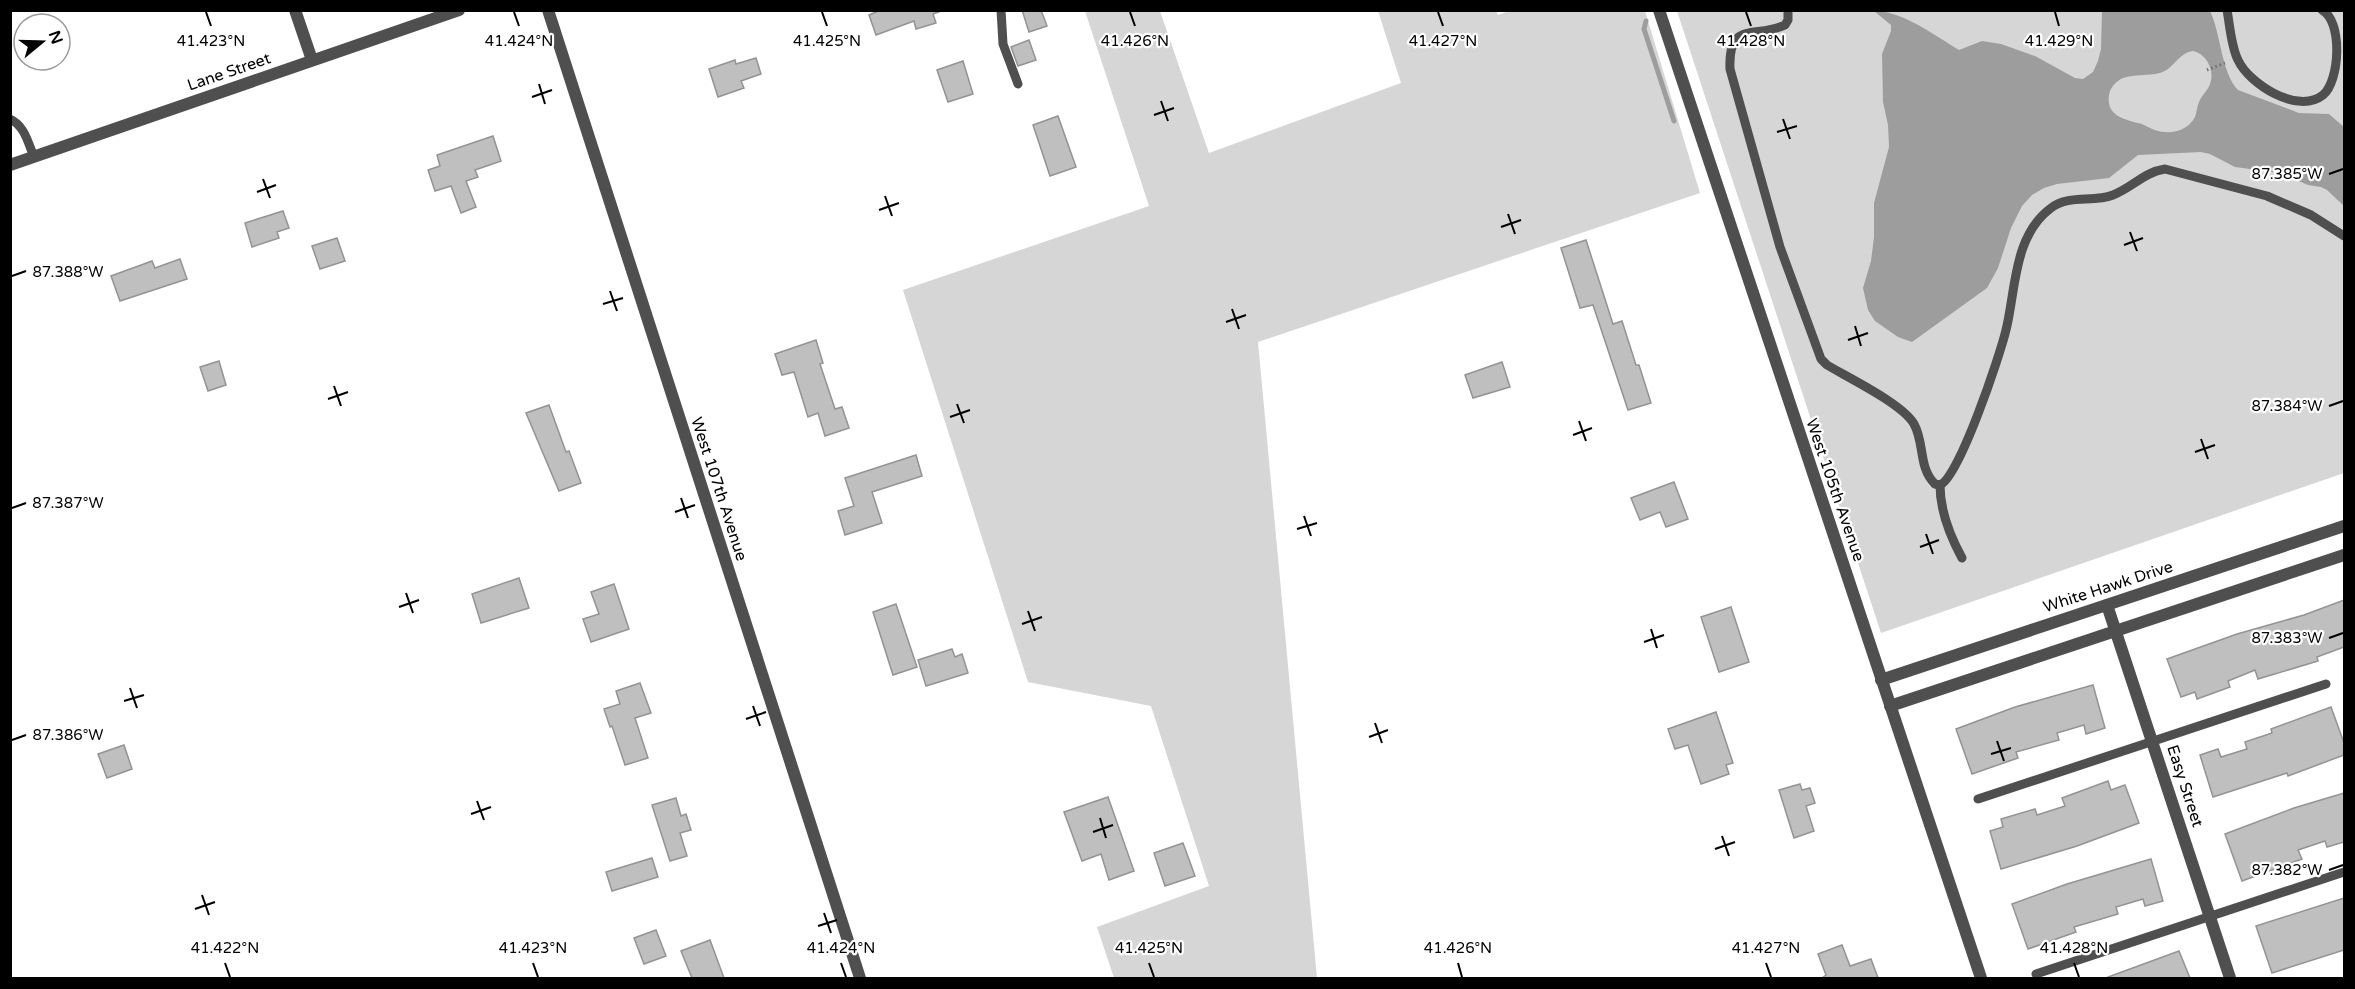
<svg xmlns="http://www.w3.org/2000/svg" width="2355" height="989" font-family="'Varela Round',sans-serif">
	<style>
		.green { fill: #d6d6d6 }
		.water { fill: #9d9d9d; fill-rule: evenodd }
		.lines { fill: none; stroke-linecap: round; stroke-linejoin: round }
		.stream { stroke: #9d9d9d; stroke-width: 5 }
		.building { fill: #bfbfbf; stroke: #939393; stroke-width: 1.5 }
		.path { stroke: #717171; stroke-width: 3; stroke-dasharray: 1.5 3; stroke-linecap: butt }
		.service { stroke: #4f4f4f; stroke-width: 9 }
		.minor { stroke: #4f4f4f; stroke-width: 12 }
		.tertiary { stroke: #4f4f4f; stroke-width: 12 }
		.ticks { fill: none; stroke: #000; stroke-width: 2 }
		.labels { text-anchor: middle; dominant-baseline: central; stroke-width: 4.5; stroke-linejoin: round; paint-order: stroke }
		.street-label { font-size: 16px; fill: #000; stroke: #fff }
		.ticks-label { font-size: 15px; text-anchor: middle; fill: #000; stroke: #fff; stroke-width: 4.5; stroke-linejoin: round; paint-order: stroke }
	</style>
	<rect width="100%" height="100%" fill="#fff"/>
	<g class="green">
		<path d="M1496 11 1498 15 1512 10 1645 11 1700 193 1258 342 1317 978H1114L1097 927 1209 886 1151 706 1028 682 903 290 1149 206 1085 11H1160L1209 153 1401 83 1378 11Z"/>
		<path d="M1677 11H2344V473L1881 633Z"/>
	</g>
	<path class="water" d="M1874 11C1901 10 1936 36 1959 50L1982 41 2001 44 2035 56 2075 78 2083 79 2093 72 2098 61 2101 49 2102 11H2210C2221 34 2221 72 2238 90L2299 113 2329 114 2344 127V206L2327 190 2321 187 2308 185 2280 173 2235 167 2210 154 2201 152 2138 155 2109 178 2057 184 2044 188 2032 195 2022 206 2011 228 1998 268 1987 288 1912 342 1898 337 1875 321 1868 310 1863 288 1871 261 1874 237V203L1889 147 1888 125 1883 102 1882 54 1891 31V25ZM2193 51C2207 54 2215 71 2210 84 2208 90 2203 94 2200 100 2197 105 2197 112 2195 117 2187 132 2169 135 2155 130 2149 128 2144 124 2138 123 2123 119 2106 115 2109 95 2110 88 2116 81 2123 78 2135 74 2148 76 2160 73 2174 69 2178 53 2193 51Z"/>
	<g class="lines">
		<path class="stream" d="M1646 21 1644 29 1674 121"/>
	</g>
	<g class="building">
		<path d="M881 10H939V12L933 14 936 23 916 29 914 21 876 35 869 15Z"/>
		<path d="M1022 10H1041L1047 26 1029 32Z"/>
		<path d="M1029 40 1036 60 1018 66 1011 47Z"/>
		<path d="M756 58 761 74 741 81 744 88 718 97 709 69 735 60 736 64Z"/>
		<path d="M963 61 973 94 948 102 937 70Z"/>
		<path d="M1058 116 1076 167 1050 176 1033 125Z"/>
		<path d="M493 136 501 161 475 170 478 177 466 181 476 207 461 213 451 186 435 191 428 170 440 166 437 155Z"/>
		<path d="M283 211 289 228 277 232 279 238 252 247 245 223Z"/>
		<path d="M337 238 345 261 320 269 312 246Z"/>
		<path d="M1586 240 1613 324 1622 321 1636 365H1639L1651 403 1628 410 1593 305 1580 308 1561 248Z"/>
		<path d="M180 259 187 279 120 301 111 276 152 261 155 268Z"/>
		<path d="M816 340 823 363 820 364 835 409 842 407 849 428 825 436 818 413 808 417 794 372 782 375 775 354Z"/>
		<path d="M219 361 226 385 208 391 200 367Z"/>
		<path d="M1502 362 1510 387 1473 398 1465 375Z"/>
		<path d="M549 405 566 452 569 451 581 483 559 491 526 413Z"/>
		<path d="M916 455 922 476 872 492 882 523 845 535 838 511 854 506 845 478Z"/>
		<path d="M1674 482 1688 519 1666 527 1660 512 1640 520 1631 498Z"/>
		<path d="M519 578 529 608 481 623 472 594Z"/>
		<path d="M614 584 629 629 591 642 583 619 599 614 591 592Z"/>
		<path d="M2344 600V647L2317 657 2318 661 2258 679 2255 670 2228 681 2230 687 2197 699 2195 692 2181 697 2167 659 2237 634 2304 615Z"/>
		<path d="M896 604 917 667 893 675 873 612Z"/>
		<path d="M1731 607 1749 662 1719 672 1701 617Z"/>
		<path d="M952 649 955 657 962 654 968 673 926 686 918 660Z"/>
		<path d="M640 683 651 713 635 718 648 758 625 765 612 726 610 727 604 709 620 704 616 691Z"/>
		<path d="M2093 685 2105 728 2086 734 2084 725 2057 733 2059 740 2016 752 2018 758 1972 774 1956 729 2015 707Z"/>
		<path d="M2331 707 2344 743V755L2288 776 2287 773 2213 797 2200 755 2218 749 2221 757 2247 749 2245 742 2272 733 2271 729Z"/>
		<path d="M1716 712 1733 763 1726 765 1729 774 1701 784 1688 745 1675 749 1668 729Z"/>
		<path d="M124 745 132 769 107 778 98 754Z"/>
		<path d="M2108 781 2111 790 2125 785 2139 823 2077 846 2001 869 1990 831 2003 827 2001 819 2035 809 2037 815 2065 806 2062 798Z"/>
		<path d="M1800 784 1802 790 1810 788 1815 803 1806 806 1814 831 1794 838 1779 790Z"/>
		<path d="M2344 793V842L2327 847 2325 841 2298 850 2302 859 2242 881 2225 834 2294 808Z"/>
		<path d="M1108 797 1134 871 1109 880 1101 854 1082 861 1064 812Z"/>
		<path d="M676 798 681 816 686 814 691 830 680 833 687 856 670 861 652 805Z"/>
		<path d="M1183 843 1195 876 1165 886 1154 853Z"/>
		<path d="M652 858 658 877 612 891 606 872Z"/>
		<path d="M2151 859 2163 901 2145 906 2143 899 2116 907 2118 914 2074 927 2076 932 2028 949 2012 904 2067 884Z"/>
		<path d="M2344 898V950L2272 973 2256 926Z"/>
		<path d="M656 930 666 956 644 964 634 938Z"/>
		<path d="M710 940 724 978H692L681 951Z"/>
		<path d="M1842 945 1850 966 1871 959 1878 978H1822L1826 975 1818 954Z"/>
		<path d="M2179 951 2190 978H2108V977Z"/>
	</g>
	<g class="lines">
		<path class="path" d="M2207 70 2225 63"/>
		<g class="service">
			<path d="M1001 10 1003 44 1018 84"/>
			<path d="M1788 10V20L1785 25C1754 39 1728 20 1730 69L1780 247 1821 359 1827 365C1847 377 1903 404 1914 424 1925 444 1918 467 1935 484L1940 485"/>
			<path d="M2227 10C2230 26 2231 46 2238 60 2249 84 2298 115 2323 95 2340 81 2343 21 2322 10"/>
			<path d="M10 119C25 126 28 143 34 157"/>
			<path d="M1940 485C1959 478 2000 355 2006 330 2016 290 2013 236 2051 208 2070 194 2092 203 2113 195 2132 188 2144 172 2165 169L2267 196 2311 215 2344 236"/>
			<path d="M1940 485C1940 511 1950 536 1962 558"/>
			<path d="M1978 799 2326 684"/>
			<path d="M2036 974 2344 872"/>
		</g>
		<g class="minor">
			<path d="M295 10 312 60"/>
			<path d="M548 10 860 978"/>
			<path d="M10 165 459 10"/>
			<path d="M2107 605 2230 978"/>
			<path d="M1881 680 2344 526"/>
			<path d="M1890 706 2344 555"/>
		</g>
		<path class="tertiary" d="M1659 10 1981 978"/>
	</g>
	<path class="ticks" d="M206 12 211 26M514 12 519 26M822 12 827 26M1130 12 1135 26M1438 12 1443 26M1746 12 1751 26M2055 12 2059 26M539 84 545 104M532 97 552 90M1161 101 1168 121M1154 115 1174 108M1783 119 1790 139M1777 132 1797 126M2329 174 2343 169M263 179 270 198M257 192 276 185M885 196 892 216M879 210 899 203M1508 214 1515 234M1501 227 1521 220M2130 232 2137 251M2124 245 2143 238M12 276 26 271M610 291 617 311M603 304 623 298M1232 309 1239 329M1226 322 1246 315M1855 326 1861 346M1848 340 1868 333M334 386 341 406M328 399 348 392M957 404 964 423M2329 406 2343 401M950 417 970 410M1579 421 1586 441M1573 435 1592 428M2201 439 2208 459M2195 452 2215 445M681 498 688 518M12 508 26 503M675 512 695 505M1304 516 1311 536M1297 529 1317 523M1926 534 1933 554M1920 547 1939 540M406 593 413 613M399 607 419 600M1028 611 1035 631M1022 624 1042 617M1651 629 1657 648M2329 638 2343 633M1644 642 1664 635M130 688 137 708M124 701 144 695M753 706 760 726M746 719 766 712M1375 723 1382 743M1369 737 1388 730M12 740 26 735M1997 741 2004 761M1991 754 2011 748M477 801 484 820M471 814 491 807M1100 818 1106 838M1093 832 1113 825M1722 836 1729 856M1715 849 1735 842M2329 870 2343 865M202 895 209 915M195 909 215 902M824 913 831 933M818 926 837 920M225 963 230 977M533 963 538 977M841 963 846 977M1149 963 1154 977M1458 963 1462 977M1766 963 1771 977M2074 963 2079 977"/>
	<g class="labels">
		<g class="street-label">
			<text transform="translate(229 72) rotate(-19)">Lane Street</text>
			<text transform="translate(719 489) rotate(72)">West 107th Avenue</text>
			<text transform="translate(1835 490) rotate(71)">West 105th Avenue</text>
			<text transform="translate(2108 587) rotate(-18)">White Hawk Drive</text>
			<text transform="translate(2185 786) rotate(72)">Easy Street</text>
		</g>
	</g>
	<g class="ticks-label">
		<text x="211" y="46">41.423°N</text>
		<text x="519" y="46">41.424°N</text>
		<text x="827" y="46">41.425°N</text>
		<text x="1135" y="46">41.426°N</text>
		<text x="1443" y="46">41.427°N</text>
		<text x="1751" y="46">41.428°N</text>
		<text x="2059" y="46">41.429°N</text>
		<text x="2287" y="179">87.385°W</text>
		<text x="68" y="277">87.388°W</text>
		<text x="2287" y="411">87.384°W</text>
		<text x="68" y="508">87.387°W</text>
		<text x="2287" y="643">87.383°W</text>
		<text x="68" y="740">87.386°W</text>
		<text x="2287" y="875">87.382°W</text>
		<text x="225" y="953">41.422°N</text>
		<text x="533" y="953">41.423°N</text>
		<text x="841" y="953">41.424°N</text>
		<text x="1149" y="953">41.425°N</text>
		<text x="1458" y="953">41.426°N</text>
		<text x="1766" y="953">41.427°N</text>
		<text x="2074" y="953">41.428°N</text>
	</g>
	<rect width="2355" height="989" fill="none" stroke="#000000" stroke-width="24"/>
	<g transform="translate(42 42) rotate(71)"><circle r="28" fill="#ffffff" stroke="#999999" stroke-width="1.5"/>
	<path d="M0-4.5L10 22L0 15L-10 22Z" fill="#000000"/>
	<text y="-9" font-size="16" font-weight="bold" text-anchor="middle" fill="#000000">N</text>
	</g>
</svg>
